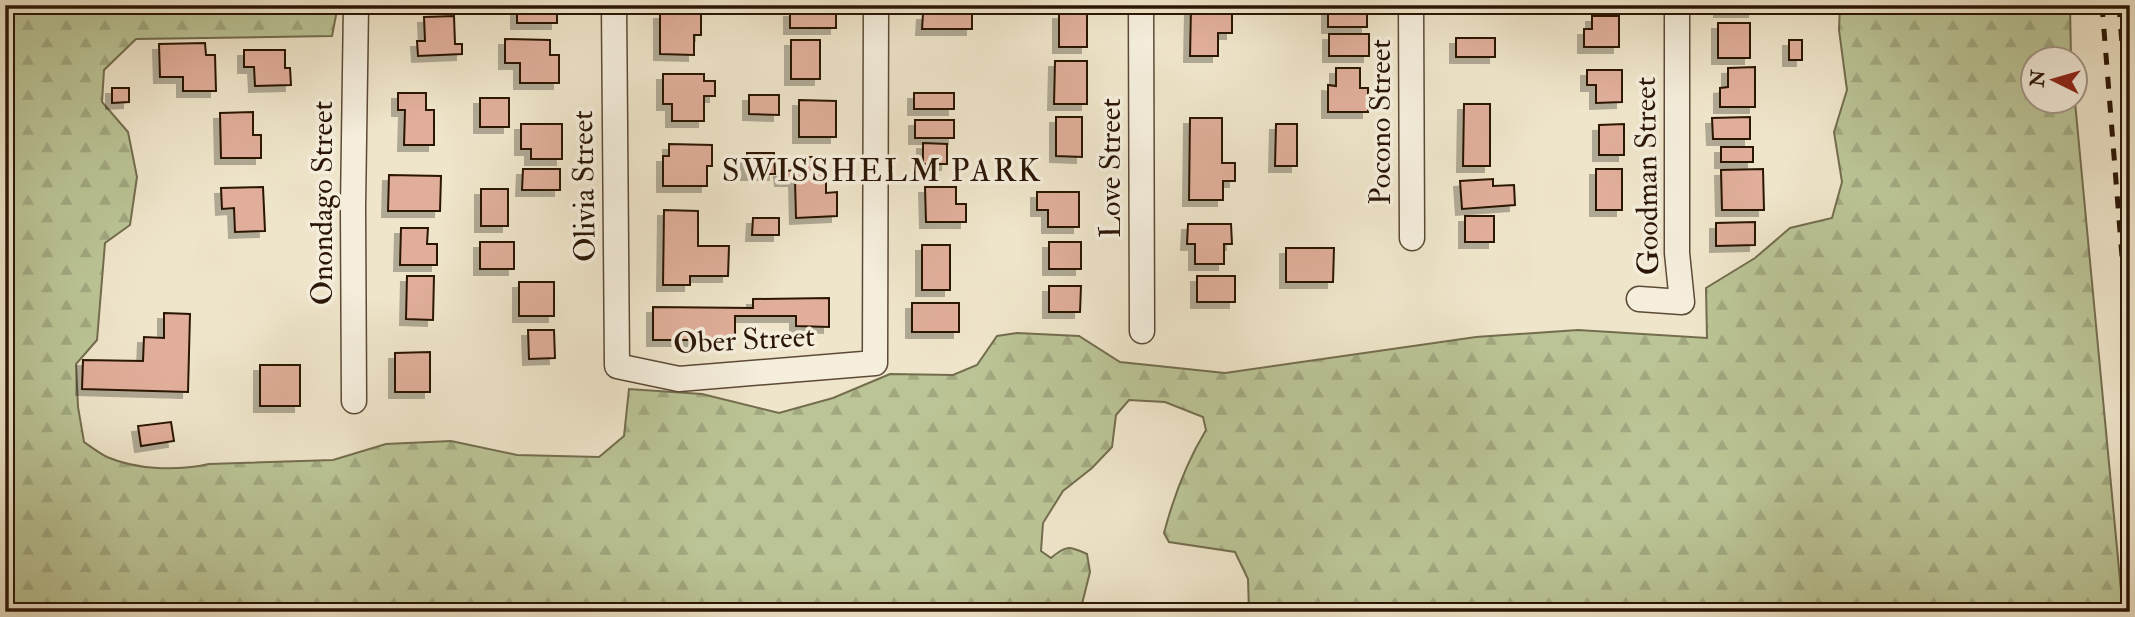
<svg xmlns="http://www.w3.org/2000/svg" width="2135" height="617" font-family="'IM FELL Double Pica',serif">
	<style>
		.forest { fill: url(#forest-firs); stroke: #736d4e; stroke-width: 2 }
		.building { fill: #e0ae9a; stroke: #2b1605; stroke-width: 2; filter: url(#shadow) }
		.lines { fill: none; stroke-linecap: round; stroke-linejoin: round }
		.minor-casing { stroke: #5c4a36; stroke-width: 27 }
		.minor { stroke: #f5eedd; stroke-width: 24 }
		.rail { stroke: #2b1605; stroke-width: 5; stroke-dasharray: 12 12; stroke-linecap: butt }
		.labels { text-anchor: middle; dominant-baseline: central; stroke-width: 7; stroke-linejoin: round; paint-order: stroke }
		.street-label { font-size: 30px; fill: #2b1605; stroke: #f5eedd }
		.neighbourhood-label { font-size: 32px; letter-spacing: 2px; fill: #2b1605; stroke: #f5eedd }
	</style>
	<defs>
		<pattern id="forest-firs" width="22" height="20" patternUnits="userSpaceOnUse" patternTransform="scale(1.75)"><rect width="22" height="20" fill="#bbc496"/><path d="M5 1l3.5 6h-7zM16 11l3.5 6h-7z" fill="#a1a880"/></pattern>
		<filter id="shadow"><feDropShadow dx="-6" dy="6" stdDeviation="0" flood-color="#0004"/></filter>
	</defs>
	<rect width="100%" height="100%" fill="#efe5ca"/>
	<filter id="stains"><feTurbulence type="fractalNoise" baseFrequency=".00286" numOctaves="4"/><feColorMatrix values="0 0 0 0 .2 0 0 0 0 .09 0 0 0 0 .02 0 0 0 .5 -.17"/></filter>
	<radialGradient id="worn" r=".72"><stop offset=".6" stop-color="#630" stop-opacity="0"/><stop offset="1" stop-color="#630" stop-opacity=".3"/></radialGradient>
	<path class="forest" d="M5 5H338L332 36 136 39 104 70 102 102 128 132 137 177 130 225 105 243 97 340 76 364 78 407 84 442C91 447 99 453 107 457 137 470 177 471 209 464L333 460 386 444 451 441 517 455 599 457 624 436 629 389 702 394 779 413 833 398 890 374 953 375 977 365 997 336 1017 333 1079 336 1120 362 1225 373 1476 337 1578 330 1707 338 1706 288 1755 258 1790 228 1832 218 1842 182 1834 132 1847 90 1839 30 1840 5H2070L2071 59 2034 60V102H2075L2123 612H1249L1248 579 1235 552 1169 542 1164 533C1174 495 1186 463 1206 430L1203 417 1165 402 1129 400 1116 415 1112 447 1092 468 1063 491 1043 523 1041 551 1051 558C1066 545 1069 546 1087 554L1090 572 1080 612H5Z"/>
	<g class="building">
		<rect x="517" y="5" width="40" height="18"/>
		<path d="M1328 5H1356V10H1367V27H1328Z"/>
		<rect x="1720" y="5" width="34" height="6"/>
		<path d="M1191 8 1232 9V33H1218V56H1190Z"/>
		<rect x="790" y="11" width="46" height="17"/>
		<path d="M660 13H701V35H694V55L660 54Z"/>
		<path d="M1059 13 1087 14V47H1059Z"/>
		<path d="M923 14H972V29H922Z"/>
		<path d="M454 16 455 44H462V54L418 56 417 41H425L424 17Z"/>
		<path d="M1592 16H1619V47H1584V29H1592Z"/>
		<rect x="1718" y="23" width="32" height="35"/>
		<rect x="1329" y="34" width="40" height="22"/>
		<rect x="1456" y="38" width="39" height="19"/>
		<path d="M505 39 550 40V55H559V83H520V63H505Z"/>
		<rect x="791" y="40" width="29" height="39"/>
		<rect x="1789" y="40" width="13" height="20"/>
		<path d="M205 43 206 55H215L216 91H183V77H160L159 44Z"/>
		<path d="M244 50H285V68H290L291 85 255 86 254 67H244Z"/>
		<path d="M1055 61H1087V104H1054Z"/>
		<path d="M1755 67V107H1720V88L1728 87V68Z"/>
		<path d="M1336 68H1360V88H1368V112H1328V85L1336 86Z"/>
		<path d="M1587 70H1622V102L1596 103V85H1587Z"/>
		<path d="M663 74H704V81H715V96H704V121H672V104H663Z"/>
		<path d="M112 88H129V102L112 103Z"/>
		<path d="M398 93H426V110H434V145H404L405 110H398Z"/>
		<rect x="914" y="93" width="40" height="16"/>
		<path d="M749 95H779V115L749 114Z"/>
		<rect x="480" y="98" width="29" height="29"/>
		<path d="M799 100 836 101V137H799Z"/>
		<path d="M1464 104H1490V166H1463Z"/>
		<path d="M253 112V135H261V158H221L220 113Z"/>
		<path d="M1056 117H1082V157L1056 156Z"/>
		<path d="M1750 117V139H1713L1712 118Z"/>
		<path d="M1190 118H1222V163H1235V181H1223V200H1189Z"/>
		<rect x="915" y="120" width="39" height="18"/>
		<path d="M521 124H562V159H531V149H521Z"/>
		<path d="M1276 124H1297V166H1275Z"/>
		<path d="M1624 124V155H1599V125Z"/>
		<path d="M923 143 947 144V164H923Z"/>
		<path d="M669 144 712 145V166H707V186H663V156H669Z"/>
		<rect x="1721" y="147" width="32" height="15"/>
		<path d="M747 153H774L775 174H747Z"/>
		<path d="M806 157H826V193L837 192V216L796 218 795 180H781L780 171 806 170Z"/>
		<path d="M523 169H560V190H522Z"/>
		<rect x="1596" y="169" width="26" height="41"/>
		<path d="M1763 169 1764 210H1722L1721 170Z"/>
		<path d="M389 175 441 176 440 211H388Z"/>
		<path d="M1493 179V186L1514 185 1515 205 1462 209 1460 181Z"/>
		<path d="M263 187 265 231 235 232 234 208 222 209 221 188Z"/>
		<path d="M925 187H956V204H966V222H926Z"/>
		<rect x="481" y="189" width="27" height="37"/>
		<path d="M1037 192H1079V227H1048V210H1037Z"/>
		<path d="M664 210 698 211V246H729L728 276H690V285H663Z"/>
		<rect x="1465" y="216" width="29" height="26"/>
		<path d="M753 218H779V235H752Z"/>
		<path d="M1755 222V245L1716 246V223Z"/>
		<path d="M1188 224H1231L1232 244H1224V264H1195V244H1187Z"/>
		<path d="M401 228H428L427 244H437V265H400Z"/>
		<rect x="480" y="242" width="34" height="27"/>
		<rect x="1049" y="242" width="32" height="27"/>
		<rect x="922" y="245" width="28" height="45"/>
		<path d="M1286 248H1334L1333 282H1286Z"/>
		<path d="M407 276H434L433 320 406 319Z"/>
		<rect x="1197" y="276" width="38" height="26"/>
		<rect x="519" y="282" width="35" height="34"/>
		<path d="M1049 286H1081L1080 312H1049Z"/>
		<path d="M829 298V327L796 326V316H735V340H653V307L753 308V299Z"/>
		<rect x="912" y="303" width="47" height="29"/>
		<path d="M164 313 190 314 188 392 82 389 83 360 143 361 144 337 164 338Z"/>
		<path d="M528 330H554L555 358 529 359Z"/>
		<path d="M430 352V392H395V353Z"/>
		<rect x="260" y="365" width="40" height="41"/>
		<path d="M171 422 174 441 141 446 138 426Z"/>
	</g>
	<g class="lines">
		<g class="minor-casing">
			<g id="minor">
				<path d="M614 5 617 366 679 379 875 363 876 5"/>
				<path d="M1141 5 1142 331"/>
				<path d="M1411 5 1412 238"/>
				<path d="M1639 299 1682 302 1677 253V5"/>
				<path d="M354 401 353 207 356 5"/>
			</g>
		</g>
		<use href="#minor" class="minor"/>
		<g class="rail">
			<path d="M2102 5 2130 357"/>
			<path d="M2119 5 2130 147"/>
		</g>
	</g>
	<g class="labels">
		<g class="street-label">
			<text transform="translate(1380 122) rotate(-90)">Pocono Street</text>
			<text transform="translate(1110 168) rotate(-90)">Love Street</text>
			<text transform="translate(1647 176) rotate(-91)">Goodman Street</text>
			<text transform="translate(584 186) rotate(-91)">Olivia Street</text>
			<text transform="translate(322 203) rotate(-90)">Onondago Street</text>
			<text transform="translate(744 340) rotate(-3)">Ober Street</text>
		</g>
		<g class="neighbourhood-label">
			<text x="882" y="171">SWISSHELM PARK</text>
		</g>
	</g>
	<rect width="2135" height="617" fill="none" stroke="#efe5ca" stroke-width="28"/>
	<rect x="7" y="7" width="2121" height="603" fill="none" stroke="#2b1605" stroke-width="3.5"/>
	<rect x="14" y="14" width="2107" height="589" fill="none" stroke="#2b1605" stroke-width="2"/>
	<g transform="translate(2054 80) rotate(275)"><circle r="33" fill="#f5eedd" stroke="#a49887" stroke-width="2"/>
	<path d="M0-5L12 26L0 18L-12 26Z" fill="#8f2418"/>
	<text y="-10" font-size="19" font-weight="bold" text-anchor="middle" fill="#2b1605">N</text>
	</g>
	<rect width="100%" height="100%" filter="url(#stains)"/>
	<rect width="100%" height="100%" fill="url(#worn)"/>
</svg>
